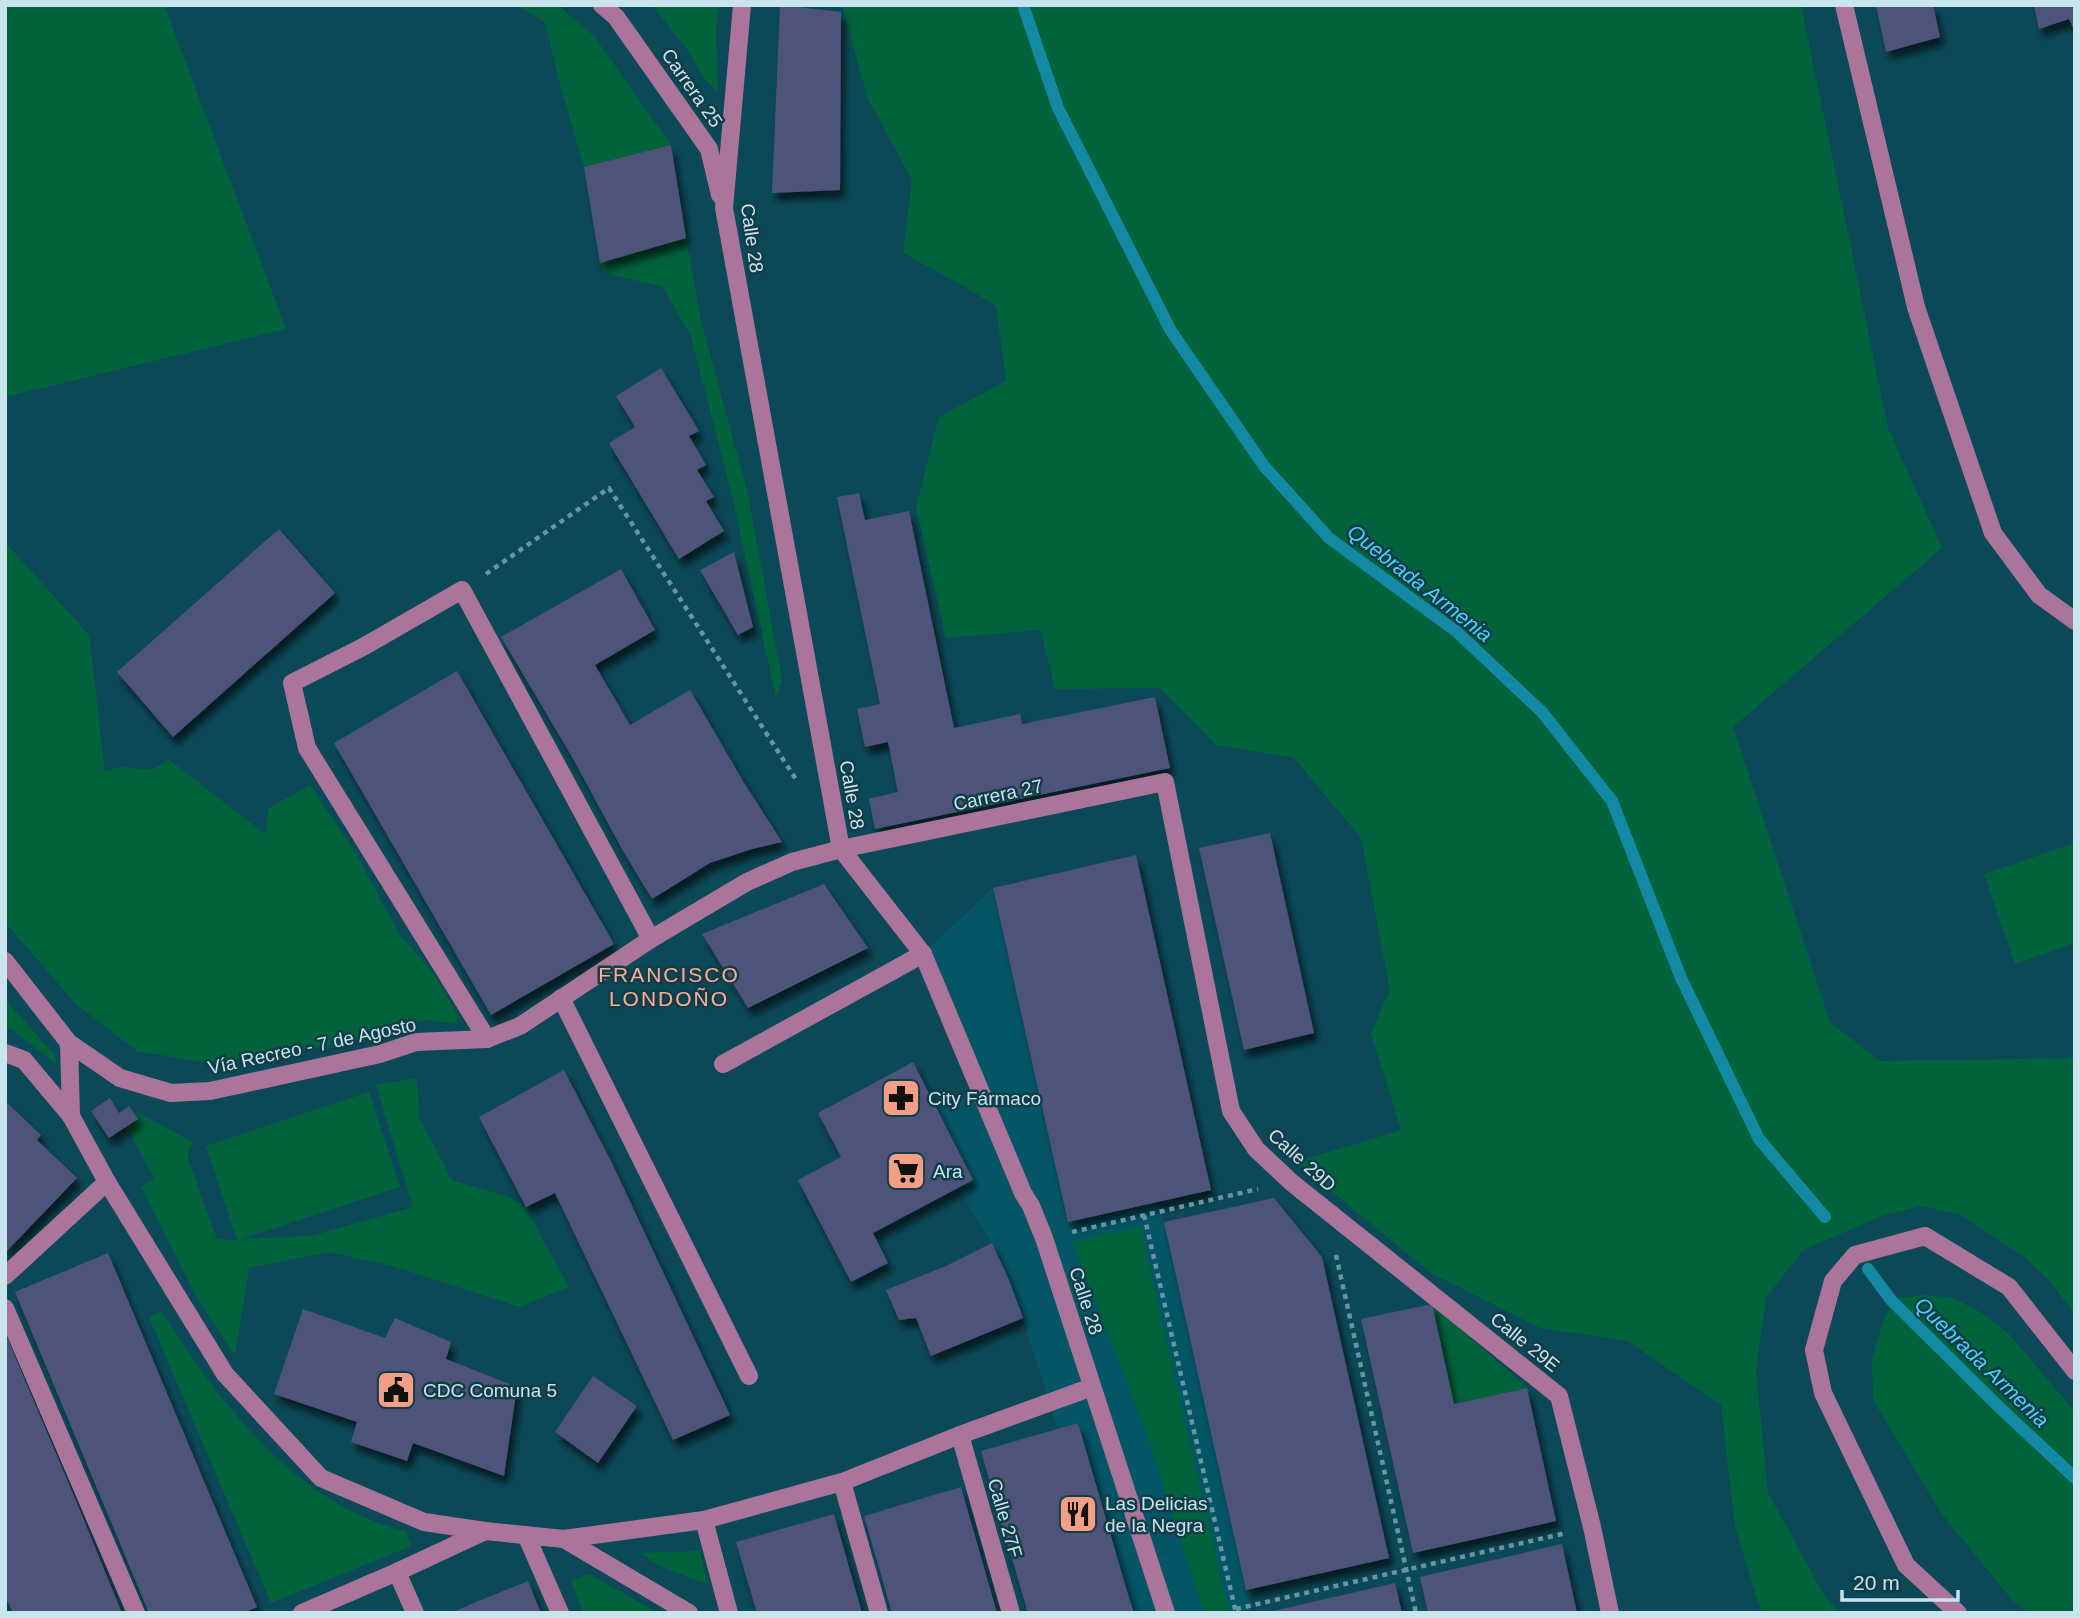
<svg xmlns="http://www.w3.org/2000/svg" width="2080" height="1618" font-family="Helvetica,sans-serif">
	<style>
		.built { fill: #045566 }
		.green { fill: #00633c }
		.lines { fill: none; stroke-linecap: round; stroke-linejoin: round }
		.stream { stroke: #1489a3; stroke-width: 12 }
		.building { fill: #4d5279; filter: url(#shadow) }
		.path { stroke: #6895a0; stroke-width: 4.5; stroke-dasharray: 5 5; stroke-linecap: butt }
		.minor { stroke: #ab759b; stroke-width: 18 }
		.labels { text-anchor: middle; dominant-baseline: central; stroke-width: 5; stroke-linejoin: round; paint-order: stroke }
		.street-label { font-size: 19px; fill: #c8e4ec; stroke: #123d48 }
		.poi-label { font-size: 19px; fill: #c8e4ec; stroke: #123d48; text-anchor: start }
		.water-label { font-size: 21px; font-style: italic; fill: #48d2f4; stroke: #123d48 }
		.neighbourhood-label { font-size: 21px; letter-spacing: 2px; fill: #fdad95; stroke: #123d48 }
	</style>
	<defs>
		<filter id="shadow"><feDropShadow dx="4.5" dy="8" stdDeviation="3.5" flood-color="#0009"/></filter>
	</defs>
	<rect width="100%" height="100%" fill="#0c4958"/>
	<path class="built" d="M993 888 1068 1221 1158 1202 1164 1222 1252 1613H1133L1078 1423 1057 1428 1023 1318 1009 1280 992 1243 958 1188 936 1108 978 1086 923 954Z"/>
	<g class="green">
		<path d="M5 5H164L286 329 5 397Z"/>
		<path d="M516 5H558L594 36 671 145 584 167 560 84 545 22Z"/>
		<path d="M652 5H718L716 34 718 91 705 80 689 52Z"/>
		<path d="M842 5H1801L1888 428 1942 548 1733 727 1830 1022 1880 1061 2075 1058V1314L2048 1279 2025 1258 1961 1215 1921 1206 1882 1216 1803 1250 1766 1298 1756 1371 1768 1493 1825 1597 1841 1613 1761 1612 1735 1527 1721 1405 1628 1341 1540 1328 1431 1273 1296 1162 1401 1130 1371 1033 1390 990 1361 838 1294 758 1216 745 1160 688 1055 689 1041 630 946 638 916 508 939 417 1006 381 996 306 962 285 903 253 912 180 868 99Z"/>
		<path d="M686 238 701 321 748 494 782 681 776 698 732 496 691 336 663 287 605 273 600 263Z"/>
		<path d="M5 542 89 635 105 772C110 770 115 767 120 767 141 767 151 776 168 759L265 834 269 808 310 785 355 852 399 934 434 974 459 1017 454 1024 429 1020 409 1024 376 1039 209 1063 137 1051 76 1004 5 922Z"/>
		<path d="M2075 843V943L2015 964 1984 874Z"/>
		<path d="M5 999 55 1056 56 1064 14 1031 5 1027Z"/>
		<path d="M417 1078 419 1117 452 1180 509 1197 526 1209 569 1287 520 1307 392 1266 329 1252 249 1268 235 1355 196 1296 141 1187 154 1178 127 1127 138 1119 131 1109 193 1142 187 1156 217 1239 237 1240 206 1146 369 1092 400 1187 241 1239 311 1236 413 1207 376 1085Z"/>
		<path d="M1140 1226 1229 1613H1204L1145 1429 1072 1242Z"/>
		<path d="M1926 1295 1953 1298 1980 1312 2009 1334 2075 1412V1613H2028L2013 1601 1941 1513 1873 1400 1872 1359 1885 1315 1900 1298Z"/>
		<path d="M1432 1304 1527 1388 1454 1404Z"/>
		<path d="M162 1312C218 1401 298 1507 406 1531L411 1546 271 1603 149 1317Z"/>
		<path d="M700 1551 707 1584 661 1567 641 1553Z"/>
		<path d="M589 1574 658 1613H583L571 1581Z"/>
	</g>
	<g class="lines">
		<g class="stream">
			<path d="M1023 5 1058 108 1171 331 1264 466 1329 538 1457 632 1542 712 1612 801 1681 978 1759 1139 1825 1217"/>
			<path d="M1868 1269 1891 1300 1998 1406 2075 1478"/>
		</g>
	</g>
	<g class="building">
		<path d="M780 5 841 12 840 190 772 193Z"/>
		<path d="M1876 5H1933L1940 37 1886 52Z"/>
		<path d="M2034 5H2075V32L2069 19 2039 29Z"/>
		<path d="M671 145 686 238 600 263 584 167Z"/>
		<path d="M661 368 699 431 689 436 706 465 697 470 714 497 706 501 724 531 679 559 609 443 635 427 616 396Z"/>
		<path d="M859 493 865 520 909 511 954 728 1020 714 1022 724 1155 697 1170 768 875 829 869 799 898 792 888 742 865 747 857 709 880 704 837 497Z"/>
		<path d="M279 529 335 593 173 737 117 672Z"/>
		<path d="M734 552 753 627 738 635 700 570Z"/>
		<path d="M621 569 655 630 595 665 630 725 690 690 743 781 782 842 752 849 710 863 652 899 623 851 572 757 501 637Z"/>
		<path d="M457 671 614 944 491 1015 334 743Z"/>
		<path d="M1270 833 1314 1033 1244 1050 1199 848Z"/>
		<path d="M1136 855 1211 1190 1068 1222 993 888Z"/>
		<path d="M824 884 868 948 748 1008 702 934Z"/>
		<path d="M913 1062 973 1180 873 1233 888 1263 851 1282 798 1180 841 1157 818 1113Z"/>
		<path d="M564 1070 612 1163 730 1415 673 1440 555 1193 526 1207 479 1117Z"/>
		<path d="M110 1098 119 1113 129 1106 138 1119 109 1138 91 1111Z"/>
		<path d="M5 1101 41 1135 37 1140 77 1178 5 1253Z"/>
		<path d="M1274 1198 1322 1257 1389 1558 1246 1590 1164 1222Z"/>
		<path d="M992 1243 1009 1280 1023 1318 931 1356 916 1318 899 1320 886 1290 946 1266Z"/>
		<path d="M108 1253 257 1607 243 1613H149L15 1292Z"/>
		<path d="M1432 1304 1454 1404 1527 1388 1556 1521 1413 1553 1361 1319Z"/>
		<path d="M303 1309 385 1338 395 1318 451 1342 446 1359 517 1387 504 1476 413 1443 407 1461 351 1442 357 1422 274 1394Z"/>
		<path d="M5 1333 74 1496 122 1613H13L7 1600 5 1596Z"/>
		<path d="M593 1376 637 1406 598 1463 555 1432Z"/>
		<path d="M1078 1423 1127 1591 1134 1613H1028L1000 1518 981 1451Z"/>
		<path d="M961 1487 997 1613H892L864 1516Z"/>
		<path d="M834 1514 862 1613H757L736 1542Z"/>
		<path d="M1562 1544 1577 1613H1428L1420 1577Z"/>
		<path d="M528 1581 541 1613H451L481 1600Z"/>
		<path d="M1395 1583 1402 1613H1269V1612Z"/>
	</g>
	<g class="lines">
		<g class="path">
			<path d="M486 574 609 488 797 781"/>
			<path d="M1144 1215 1236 1613"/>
			<path d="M1072 1232 1258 1189"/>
			<path d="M1336 1255 1416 1613"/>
			<path d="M1236 1609 1566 1533"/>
		</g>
		<g class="minor">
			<path d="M602 5 616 17 709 149 720 195"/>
			<path d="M742 5 724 208 841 849 923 954 1023 1193 1031 1206 1044 1238 1166 1613"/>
			<path d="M1844 5 1916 307 1993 533 2039 595 2075 621"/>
			<path d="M5 961 69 1043 120 1078 171 1093 210 1091 380 1054 416 1042 487 1039 520 1026 651 939 747 882 792 862 841 849 1165 782 1231 1111 1256 1149 1291 1182 1559 1396 1592 1527 1610 1613"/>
			<path d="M561 998 749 1376"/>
			<path d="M487 1039 307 748 292 683 363 647 462 590 651 939"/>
			<path d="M69 1043 71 1116"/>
			<path d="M5 1053 24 1060 71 1116 107 1182 225 1374 321 1478 424 1522 485 1531 564 1539 704 1520 842 1482 960 1435 1092 1387"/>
			<path d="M723 1064 923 954"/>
			<path d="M5 1276 107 1182"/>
			<path d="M5 1308 136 1613"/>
			<path d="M960 1435 1011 1613"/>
			<path d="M842 1482 879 1613"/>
			<path d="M704 1520 729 1613"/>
			<path d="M526 1535 560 1613"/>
			<path d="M564 1539 689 1613"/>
			<path d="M397 1572 415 1613"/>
			<path d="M302 1613 397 1572 485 1531"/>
			<path d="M1958 1613 1906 1565 1823 1393 1814 1350 1833 1281 1855 1255 1925 1236 2009 1287 2075 1371"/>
		</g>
	</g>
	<defs>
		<g id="pharmacy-square" transform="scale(2.0125)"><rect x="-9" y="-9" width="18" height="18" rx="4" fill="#f39f85" stroke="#123d48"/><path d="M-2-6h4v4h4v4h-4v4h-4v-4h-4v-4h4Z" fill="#111"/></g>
		<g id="supermarket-square" transform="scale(2.0125)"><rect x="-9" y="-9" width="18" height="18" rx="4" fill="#f39f85" stroke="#123d48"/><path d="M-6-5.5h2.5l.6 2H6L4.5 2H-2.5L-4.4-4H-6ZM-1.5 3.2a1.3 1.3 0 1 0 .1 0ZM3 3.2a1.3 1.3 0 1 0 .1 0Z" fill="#111"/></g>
		<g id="civic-square" transform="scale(2.0125)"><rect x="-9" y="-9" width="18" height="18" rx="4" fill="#f39f85" stroke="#123d48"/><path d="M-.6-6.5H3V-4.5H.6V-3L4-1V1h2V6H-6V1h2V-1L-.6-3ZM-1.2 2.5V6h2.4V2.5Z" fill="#111"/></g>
		<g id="restaurant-square" transform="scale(2.0125)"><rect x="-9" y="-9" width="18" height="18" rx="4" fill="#f39f85" stroke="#123d48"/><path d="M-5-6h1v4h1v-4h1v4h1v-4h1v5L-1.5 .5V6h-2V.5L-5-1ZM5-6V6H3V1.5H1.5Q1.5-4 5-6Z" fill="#111"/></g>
	</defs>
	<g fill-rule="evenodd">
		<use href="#pharmacy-square" x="901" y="1098"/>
		<use href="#supermarket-square" x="906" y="1171"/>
		<use href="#civic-square" x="396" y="1390"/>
		<use href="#restaurant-square" x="1078" y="1514"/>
	</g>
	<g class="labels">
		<g class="street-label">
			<text transform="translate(692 88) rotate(55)">Carrera 25</text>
			<text transform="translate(752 238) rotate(82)">Calle 28</text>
			<text transform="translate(852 795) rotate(80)">Calle 28</text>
			<text transform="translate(998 795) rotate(-12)">Carrera 27</text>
			<text transform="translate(312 1046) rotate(-12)">Vía Recreo - 7 de Agosto</text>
			<text transform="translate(1302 1160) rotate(42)">Calle 29D</text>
			<text transform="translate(1086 1301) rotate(72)">Calle 28</text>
			<text transform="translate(1525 1342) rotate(39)">Calle 29E</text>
			<text transform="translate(1005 1518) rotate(74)">Calle 27F</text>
		</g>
		<g class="poi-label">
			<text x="928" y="1098">City Fármaco</text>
			<text x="933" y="1171">Ara</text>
			<text x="423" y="1390">CDC Comuna 5</text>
			<text x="1105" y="1503">Las Delicias<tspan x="1105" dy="22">de la Negra</tspan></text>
		</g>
		<g class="water-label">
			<text transform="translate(1420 583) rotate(38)">Quebrada Armenia</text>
			<text transform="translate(1982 1362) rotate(44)">Quebrada Armenia</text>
		</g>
		<g class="neighbourhood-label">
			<text x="669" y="974">FRANCISCO<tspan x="669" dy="24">LONDOÑO</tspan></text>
		</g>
	</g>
	<rect width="2080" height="1618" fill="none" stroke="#c8e4ec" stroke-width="14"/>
	<path d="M1842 1590v10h116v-10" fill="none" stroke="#c8e4ec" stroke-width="3.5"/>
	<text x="1853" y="1590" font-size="21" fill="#c8e4ec" stroke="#123d48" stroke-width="5" paint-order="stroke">20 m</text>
</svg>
